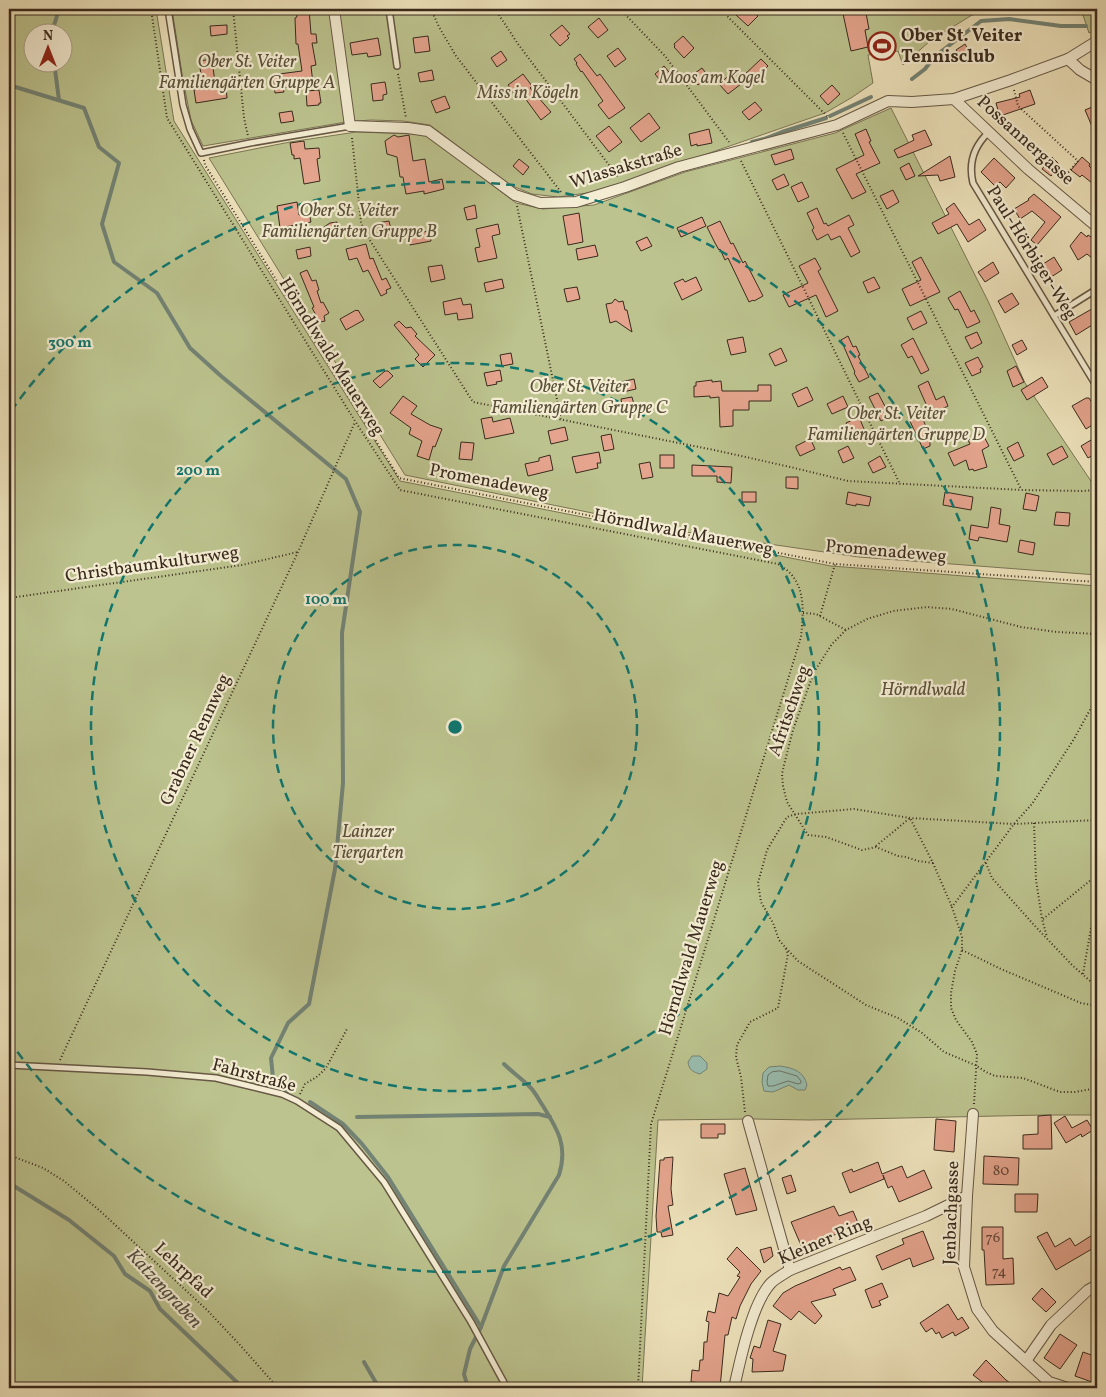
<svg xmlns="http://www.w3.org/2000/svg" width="1106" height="1397" font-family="Vollkorn,serif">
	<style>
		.green { fill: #bcc38e; stroke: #7a7656; fill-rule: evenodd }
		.water { fill: #99beb0; stroke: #738375 }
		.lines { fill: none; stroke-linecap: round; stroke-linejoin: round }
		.shore { stroke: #697466; stroke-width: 1 }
		.stream { stroke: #738375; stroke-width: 4 }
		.building { fill: #e4a48d; stroke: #392a1d }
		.service-casing { stroke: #665845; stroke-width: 8 }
		.minor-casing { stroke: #665845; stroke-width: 12 }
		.path { stroke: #392a1d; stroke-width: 2; stroke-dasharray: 1 2.5; stroke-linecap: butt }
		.service { stroke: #f4edd3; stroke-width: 5 }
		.minor { stroke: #f4edd3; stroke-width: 10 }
		.ring { fill: none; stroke: #0f766e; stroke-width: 2.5; stroke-dasharray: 9 6 }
		.labels { text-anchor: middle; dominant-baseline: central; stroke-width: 4.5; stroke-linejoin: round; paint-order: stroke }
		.number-label { font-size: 15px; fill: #644839 }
		.poi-label { font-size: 18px; font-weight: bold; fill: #392a1d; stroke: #f4edd3; text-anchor: start }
		.park-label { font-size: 18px; font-style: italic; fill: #5a5039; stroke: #f4edd3 }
		.street-label { font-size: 18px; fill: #392a1d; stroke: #f4edd3 }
		.water-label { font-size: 19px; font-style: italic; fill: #514f42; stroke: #f4edd3 }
		.centre { fill: #0f766e; stroke: #f4edd3; stroke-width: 2.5 }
		.ring-label { font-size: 15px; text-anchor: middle; font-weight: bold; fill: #0f766e; stroke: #f4edd3; stroke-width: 4.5; stroke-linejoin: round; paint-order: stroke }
	</style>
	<rect width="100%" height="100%" fill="#eee3bc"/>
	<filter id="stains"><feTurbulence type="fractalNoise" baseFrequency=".004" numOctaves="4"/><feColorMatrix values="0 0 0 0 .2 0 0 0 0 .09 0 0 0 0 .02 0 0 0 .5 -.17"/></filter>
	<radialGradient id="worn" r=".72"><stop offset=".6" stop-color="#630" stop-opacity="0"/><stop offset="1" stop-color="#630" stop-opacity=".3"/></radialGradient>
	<g class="green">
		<path d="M9 9H156L174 121 400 481 831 566 1097 586V1115H1044L809 1120 753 1119 658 1120 642 1388H9ZM32 32H62V62H32Z"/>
		<path d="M172 9H1002L972 15 930 41 903 65 898 51 868 55 873 83 851 98 825 113 617 185 587 193 558 197 532 194 510 185 430 125 403 121 371 120 346 122 203 146 191 120 183 80Z"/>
		<path d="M1081 9H1097V29L1089 33Z"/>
		<path d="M891 108 988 301 1025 383 1097 490V575L859 557 686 532 405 475 209 158 290 142 356 132 416 134 428 136 516 203 543 209 594 205 685 172 835 133Z"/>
	</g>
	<g class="water">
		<path d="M692 1056H700L707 1063V1069L700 1074C693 1072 689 1070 688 1062Z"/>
		<path d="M780 1066C793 1068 804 1071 807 1085L805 1090H798L789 1085 773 1092 764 1091 762 1082 763 1073 769 1067Z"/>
	</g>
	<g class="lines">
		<path class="shore" d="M780 1071 797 1076 801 1081V1083L798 1084 788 1081 773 1086H768L767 1082 768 1075 772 1072Z"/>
		<g class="stream">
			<path d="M52 32 59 9"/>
			<path d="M54 62 59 100"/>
			<path d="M912 79 925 69 934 57 981 21 1009 19 1061 26H1086"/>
			<path d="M9 85 84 108 99 147 119 163 102 224 114 262 157 293 190 348 221 376 346 479 360 512 342 633 343 783 335 869 309 1004 288 1023 271 1058 273 1078 288 1091"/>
			<path d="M830 116 871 97"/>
			<path d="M752 142 764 139 782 132 826 118"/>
			<path d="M310 1102 343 1124 362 1144 388 1177 481 1327"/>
			<path d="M357 1117 538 1114 550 1117"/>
			<path d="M9 1183 69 1220 114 1256 125 1274 150 1291 160 1309 243 1388"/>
			<path d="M364 1362 379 1388"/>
			<path d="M468 1388 464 1374 470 1349 481 1327 504 1266 559 1175C568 1146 558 1130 543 1106 539 1100 535 1092 530 1087 522 1079 512 1072 504 1064"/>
		</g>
	</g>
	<g class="building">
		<path d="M296 9H309L311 34H316L317 43H312L316 65 311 66 313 84 283 88 284 92 275 93 273 77H279V74L302 71 298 44H296L295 18 297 17Z"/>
		<path d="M742 9H750L758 16 748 26 736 15Z"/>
		<path d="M842 9H860L861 14 866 13 869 29 865 30 868 47 851 51Z"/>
		<path d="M599 18 608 30 598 38 588 27Z"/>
		<path d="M227 25V34L211 36 210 26Z"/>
		<path d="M562 25 570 34 567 36 569 38 560 46 550 35Z"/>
		<path d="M428 36 430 51 415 53 413 38Z"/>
		<path d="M683 36 694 48 684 58 674 47 675 46 674 44Z"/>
		<path d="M378 38 381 55 368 57 367 53 352 55 350 43Z"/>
		<path d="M965 44 972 56 963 61 956 50Z"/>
		<path d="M618 48 626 59 615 67 607 56Z"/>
		<path d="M501 51 507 60 497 67 491 58Z"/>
		<path d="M580 54 597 76 600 74 625 108 609 119 598 105 603 101 582 71 581 72 576 64 577 63 574 59Z"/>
		<path d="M212 59 215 83 221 82V87L226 86 227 98 196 103 194 90 203 88 199 61Z"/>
		<path d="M761 59 768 66 757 77 760 80 751 87 742 77Z"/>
		<path d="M664 66 673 77 664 85 655 74Z"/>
		<path d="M702 68 708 76 698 85 691 76Z"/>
		<path d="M432 70 434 80 420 82 418 73Z"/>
		<path d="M732 73 741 84 728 94 719 84Z"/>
		<path d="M523 74 532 86 530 88 551 112 541 120 522 94 517 98 508 85Z"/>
		<path d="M385 82 387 94 383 95V100L373 101 371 84Z"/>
		<path d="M832 85 840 94 828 105 820 96Z"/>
		<path d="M319 90 321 103H319V105L307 106 306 91Z"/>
		<path d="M1030 90 1035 104 1003 115 1001 113 999 114 996 103 1020 97 1019 94Z"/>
		<path d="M445 96 450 108 436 113 431 101Z"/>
		<path d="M755 102 762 110 749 120 742 112Z"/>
		<path d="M1097 105V138L1085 110Z"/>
		<path d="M292 111 294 121 281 123 279 113Z"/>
		<path d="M649 113 660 128 641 142 630 128Z"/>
		<path d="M609 126 622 142 609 152 596 136Z"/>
		<path d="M709 129 712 143 697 146V144L691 146 689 134Z"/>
		<path d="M866 129 871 141 869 142 880 163 856 174 866 192 852 199 836 169 864 155 855 134Z"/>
		<path d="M925 130 932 145 898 158 894 150 914 140 912 135Z"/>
		<path d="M394 135 398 137 409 135 413 161 425 159 429 182 442 179 444 189 424 194V191L406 194 403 177H400L397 157 387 154 385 141Z"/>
		<path d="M304 141 305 149 319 148 320 158 317 159 320 181 304 184 300 158 294 159V155H292L290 143Z"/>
		<path d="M791 149 794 159 775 165 771 155Z"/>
		<path d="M950 156 955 177 940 181 938 175 918 176Z"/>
		<path d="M1052 157 1060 165 1051 176 1042 169Z"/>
		<path d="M1082 157 1090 164 1089 166 1097 173V187L1082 175 1080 177 1071 170Z"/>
		<path d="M994 158 1015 178 1006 188 1000 182 995 186 981 172Z"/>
		<path d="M519 159 529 167 523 175 513 166Z"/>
		<path d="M909 163 915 176 906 180 900 168Z"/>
		<path d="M784 174 789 185 777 190 772 180Z"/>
		<path d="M802 182 809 197 798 202 791 187Z"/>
		<path d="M893 190 899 202 887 209 880 196Z"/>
		<path d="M1034 194 1061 217 1037 245 1031 240 1045 222 1032 211 1020 219 1014 209 1029 200 1028 199Z"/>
		<path d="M297 202 299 215 309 213 311 222 280 228 277 206Z"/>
		<path d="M954 203 969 225 979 219 986 230 968 242 957 224 938 234 932 223 949 214 946 209Z"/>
		<path d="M475 205 477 218 467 220 464 208Z"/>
		<path d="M817 208 824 224 826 223 828 226 849 215 854 225 848 228 860 252 851 257 840 236 831 240 828 234 817 240 812 230 814 228 807 213Z"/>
		<path d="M579 213 583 242 568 245 563 216Z"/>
		<path d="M702 217 706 226 681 237 677 228Z"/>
		<path d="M389 221 392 234 379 237 377 223Z"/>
		<path d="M720 221 731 244 733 243 743 263 745 261 763 296 754 301 753 300 749 302 728 258 725 260 720 249 719 250 715 243 707 227Z"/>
		<path d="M337 222 339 233 326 235 324 227 330 223Z"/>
		<path d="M498 224 500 234 492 236 497 258 478 262 475 248 480 247 476 229Z"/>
		<path d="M430 231 431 241 410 245 409 234Z"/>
		<path d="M1081 232 1087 237 1088 235 1097 241V262L1087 254 1078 260 1070 246Z"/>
		<path d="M647 237 652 246 641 251 636 242Z"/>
		<path d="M366 244 370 259 373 258 382 280 386 278 391 288 386 290 387 293 381 296 368 270 363 272 357 258 349 260 346 249Z"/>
		<path d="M595 245 598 256 578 260 576 249Z"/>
		<path d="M310 247 311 256 298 259 296 250Z"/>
		<path d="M921 257 940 292 910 306 902 289 921 280 912 262Z"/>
		<path d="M1054 257 1062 270 1048 279 1040 266Z"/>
		<path d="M815 258 821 269 818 271 838 311 826 317 816 295 789 307 783 295 808 283 799 266Z"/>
		<path d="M993 262 999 273 985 282 978 272Z"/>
		<path d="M442 265 445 279 431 282 428 267Z"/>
		<path d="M307 270 312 281 316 280 319 290 317 291 321 303 323 302 329 313 324 316 325 321 320 322 312 308 314 307 300 273Z"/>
		<path d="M696 277 702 290 682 300 674 283 683 279 685 282Z"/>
		<path d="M874 277 880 288 868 293 863 282Z"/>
		<path d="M502 279 504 288 486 292 484 283Z"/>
		<path d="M577 287 580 299 567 302 564 289Z"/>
		<path d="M960 291 971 312 974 310 980 322 967 328 958 309 955 310 948 298Z"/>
		<path d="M1012 293 1019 304 1005 313 998 301Z"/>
		<path d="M461 298 463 305 471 304 473 318 458 320 457 313 445 315 443 302Z"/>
		<path d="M615 299 619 302 623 301 625 310H627L632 332 616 321 610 323 606 304 612 303Z"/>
		<path d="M1097 306V322L1076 335 1069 322Z"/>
		<path d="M356 310 357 311 358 310 364 320 346 330 340 319Z"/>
		<path d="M921 311 927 323 913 330 907 318Z"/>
		<path d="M399 321 406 328 411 327 417 334 415 336 435 355 423 367 415 359 419 355 394 325Z"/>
		<path d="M977 332 982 343 971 349 965 337Z"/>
		<path d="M848 336 853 347 856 346 860 355 858 356 869 377 859 382 854 373 855 372 841 340Z"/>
		<path d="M743 337 746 352 731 355 727 340Z"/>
		<path d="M913 338 929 370 921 374 912 356 908 358 901 345Z"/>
		<path d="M1022 340 1027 349 1017 355 1012 345Z"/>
		<path d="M781 348 787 361 775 366 769 354Z"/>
		<path d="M511 353 513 364 502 366 500 355Z"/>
		<path d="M978 357 983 367 980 369 981 372 972 376 965 363Z"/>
		<path d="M1016 366 1024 382 1013 387 1007 371Z"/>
		<path d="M500 370 502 381 496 382 497 384 487 386 484 373Z"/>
		<path d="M385 371H388L393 376 380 388 373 381Z"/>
		<path d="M1042 377 1048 387 1027 400 1021 390Z"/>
		<path d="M634 379 636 389 623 392 621 382Z"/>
		<path d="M712 380V382L721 381 722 391H758V385H771V401H749V410H733V426L720 427 719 397 710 398V396L694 397V386H696V382Z"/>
		<path d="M928 381 936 400 944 396 948 406 934 413H930L918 386Z"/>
		<path d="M807 387 813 400 798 407 792 394Z"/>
		<path d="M878 393 890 416 881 421 869 397Z"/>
		<path d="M403 396 417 406 411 414 430 425 442 429 435 447 433 446 429 460 417 456 422 441 409 434 411 428 390 413Z"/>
		<path d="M843 396 848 407 832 414 827 404Z"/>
		<path d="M632 397 635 409 623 411 621 399Z"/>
		<path d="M1086 398H1089L1097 410V422L1086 429 1072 406Z"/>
		<path d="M919 411 930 435V446L923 449 908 417Z"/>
		<path d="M492 417 493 422 510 418 514 433 485 439 481 419Z"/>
		<path d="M859 417 864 429 852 435 846 423Z"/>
		<path d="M565 427 568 440 551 444 548 431Z"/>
		<path d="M982 433 989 446 982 450 987 467 974 471 973 469 969 470 966 460 954 466 948 453 970 444 968 440Z"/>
		<path d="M611 434 614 449 604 451 601 436Z"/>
		<path d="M811 440 815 449 800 456 796 448V446L806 441 807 442Z"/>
		<path d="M1091 440 1097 453 1088 458 1081 446Z"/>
		<path d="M461 442 474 443 472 460 459 459Z"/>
		<path d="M1018 442 1024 456 1014 461 1007 448Z"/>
		<path d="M848 446 854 458 843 463 838 451Z"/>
		<path d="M1062 446 1068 457 1053 465 1047 454Z"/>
		<path d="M599 452 601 463H597L598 468 576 473 572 457Z"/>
		<path d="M550 455 553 470 528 476 525 464 539 461V458Z"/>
		<rect x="660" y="455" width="14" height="13"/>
		<path d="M880 456 886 467 873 473 868 463Z"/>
		<path d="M650 462 653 477 642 479 639 464Z"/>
		<path d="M692 465 732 467 731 483 717 482V476H692Z"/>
		<path d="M786 477H798V489L786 488Z"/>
		<rect x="742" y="492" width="14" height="10"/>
		<path d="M848 492 871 497 869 506 856 504V506L846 504Z"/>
		<path d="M945 492 973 497 971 510 943 505Z"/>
		<path d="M1026 493 1039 496 1036 511 1023 509Z"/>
		<path d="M991 507 1001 509 999 524 1010 526 1007 542 979 537 978 541 969 539 971 525 988 528Z"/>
		<path d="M1056 512 1070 513 1069 526 1054 525Z"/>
		<path d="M1020 540 1035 543 1033 555 1018 552Z"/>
		<path d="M1051 1115 1052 1149H1023V1135L1038 1134V1116Z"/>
		<path d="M1065 1116 1072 1128 1087 1120 1093 1130 1082 1137 1081 1134 1066 1143 1054 1123Z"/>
		<path d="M936 1119 956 1121 954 1152 934 1150Z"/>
		<path d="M701 1124H725V1134H718V1138H701Z"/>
		<path d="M984 1156 1019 1158 1018 1185 983 1184Z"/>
		<path d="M673 1157 671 1189 673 1205 668 1206 673 1235 662 1237 661 1232H657L656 1216 660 1160H664V1158Z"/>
		<path d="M878 1162 882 1174 902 1166 907 1178 924 1170 932 1188 899 1202 892 1186 888 1188 883 1175 884 1179 850 1193 842 1173 852 1169 853 1172Z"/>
		<path d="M745 1168 757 1210 736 1215 724 1174Z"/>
		<path d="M791 1175 796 1191 787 1194 782 1178Z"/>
		<path d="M1015 1194H1038L1037 1212H1015Z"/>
		<path d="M834 1206 839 1216 853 1211 859 1225 829 1237 830 1239 803 1250 791 1222Z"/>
		<path d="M982 1227H1003V1259L1013 1258 1014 1284 986 1285 984 1250H982Z"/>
		<path d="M923 1231 934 1259 913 1267 910 1258 882 1270 876 1256 904 1244 902 1239Z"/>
		<path d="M1047 1232 1055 1247 1070 1238 1075 1246 1097 1232V1246L1056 1270 1037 1237Z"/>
		<path d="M737 1247 761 1271 751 1284 740 1306 736 1319 732 1317 728 1335H725L720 1388H703L704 1383 691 1382 692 1370 699 1371 700 1360H703L704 1342H707L709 1322 706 1321 708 1311 715 1313 719 1293 728 1296 740 1277 737 1276 740 1272 727 1259Z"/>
		<path d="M771 1247 773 1256 764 1263 760 1250Z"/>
		<path d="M840 1267 842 1270 850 1267 856 1280 833 1289 836 1295 811 1302 822 1316 815 1324 799 1311 791 1320 773 1306 783 1293 795 1286Z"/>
		<path d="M882 1283 888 1297 879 1301 881 1305 872 1308 865 1290Z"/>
		<path d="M1042 1288 1056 1302 1046 1312 1032 1299Z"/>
		<path d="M948 1304 958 1320 962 1317 969 1328 955 1336 953 1332 942 1338 939 1332 936 1334 932 1328 926 1332 920 1323Z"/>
		<path d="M768 1320 781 1324 773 1351 786 1355 783 1371 752 1372 753 1359 750 1358 754 1346 760 1348Z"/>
		<path d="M1060 1334 1077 1345 1060 1369 1044 1358Z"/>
		<path d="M1083 1352 1097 1357V1369L1092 1382 1075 1376Z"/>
		<path d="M986 1360 1006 1380 1017 1388H990L973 1375Z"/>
	</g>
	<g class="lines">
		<g class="service-casing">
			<g id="service">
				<path d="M168 9 183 105 190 129 201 153 250 143 350 126"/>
				<path d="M389 9 397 66"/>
				<path d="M989 132C974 146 968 162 973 183L1097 387"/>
				<path d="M1054 316 1097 289"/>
				<path d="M9 1065 147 1072 216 1078 282 1094 297 1101 339 1128 384 1182 471 1322 507 1388"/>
			</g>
		</g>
		<g class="minor-casing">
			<g id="minor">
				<path d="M334 9 350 126 408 128 428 131 515 195 540 203 576 202 625 187 679 167 837 125 888 101 912 102 954 99 1011 80 1068 59 1097 41"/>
				<path d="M1068 59 1080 70 1097 80"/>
				<path d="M954 99 1028 169 1097 227"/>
				<path d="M973 1114 967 1196 964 1267 977 1309 993 1331 1049 1382 1068 1388"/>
				<path d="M748 1121 790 1270"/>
				<path d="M1026 1361 1051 1325 1088 1290 1097 1285"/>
				<path d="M734 1388C740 1361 752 1303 771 1283 776 1278 784 1274 790 1270L926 1216 967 1196"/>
			</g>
		</g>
		<g class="path">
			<path d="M151 9 167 118 355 421 400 490 778 564C783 567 787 570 791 574 806 591 803 616 801 637L651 1124 638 1388"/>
			<path d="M233 9 244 118 248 136"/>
			<path d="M431 9 439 27 456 56 561 192"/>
			<path d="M495 9 518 44 618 177"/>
			<path d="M620 9 665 56 729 142"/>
			<path d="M720 9 828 117"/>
			<path d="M398 74 406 118"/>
			<path d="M1014 90 1018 106 1078 161 1060 182"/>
			<path d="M843 133 1021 489"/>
			<path d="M352 138 361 222 364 231 473 402 714 450 786 466 848 481 1022 490 1082 491 1097 490"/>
			<path d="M204 160 205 165 399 478 835 564 1097 582"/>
			<path d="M741 161 899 482"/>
			<path d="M517 206 561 419"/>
			<path d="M9 598 242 565 298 552"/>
			<path d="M803 613 816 614 846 630"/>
			<path d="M820 616 835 564"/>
			<path d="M1034 823 1036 880 1042 919 1047 937"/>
			<path d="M876 846 910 818 933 863 952 907"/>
			<path d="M933 863 918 861 906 857 898 856 876 847 862 850 826 837 808 835 787 802 783 786 782 774 784 765 793 730 814 672 832 644 846 630 867 619 893 611 927 607 952 609 1021 627 1057 632 1097 634"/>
			<path d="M986 863 992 878 1034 925 1072 965 1097 987"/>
			<path d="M1043 919 1097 875"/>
			<path d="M786 948 798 961 866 1005 898 1018 922 1033 944 1052 975 1065 986 1072 995 1076 1023 1078 1060 1092H1075L1097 1088"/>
			<path d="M962 950 1001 969 1081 1003 1097 1006"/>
			<path d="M1083 974 1091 928 1097 908"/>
			<path d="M60 1060 298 552 355 422"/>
			<path d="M300 1094 305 1084 318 1076 326 1068 347 1029"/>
			<path d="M974 1104 977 1054 972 1042 956 1020 951 1008V993L955 971 962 950V937L952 907 1014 824 1032 804 1074 739 1097 697"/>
			<path d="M745 1112 741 1077 736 1057 737 1045 750 1022 778 1008 788 954 785 947 779 940 773 923 761 902 758 883 767 850 787 817 796 814 854 809 910 818 1014 824 1097 820"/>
			<path d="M9 1155 43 1168 64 1181 99 1210 207 1310 240 1345 278 1388"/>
		</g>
		<use href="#service" class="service"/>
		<use href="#minor" class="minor"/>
	</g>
	<g class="ring">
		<circle cx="455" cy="727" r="182"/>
		<circle cx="455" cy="727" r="364"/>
		<path d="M11 411A545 545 0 1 1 11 1043"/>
	</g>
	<defs>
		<g id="stadium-ring" transform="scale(1.4375)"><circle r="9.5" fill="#f4edd3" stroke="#8f2418" stroke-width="1.5"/><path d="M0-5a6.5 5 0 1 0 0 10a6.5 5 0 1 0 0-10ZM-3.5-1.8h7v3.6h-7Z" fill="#8f2418"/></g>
	</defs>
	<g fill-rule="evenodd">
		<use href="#stadium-ring" x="882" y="46"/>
	</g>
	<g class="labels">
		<g class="number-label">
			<text x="1001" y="1171">80</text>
			<text x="993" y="1238">76</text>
			<text x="999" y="1272">74</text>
		</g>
		<g class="poi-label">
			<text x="901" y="36">Ober St. Veiter<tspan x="901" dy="21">Tennisclub</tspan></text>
		</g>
		<g class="park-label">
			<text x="247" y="62">Ober St. Veiter<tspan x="247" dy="21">Familiengärten Gruppe A</tspan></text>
			<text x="712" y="78">Moos am Kogel</text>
			<text x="528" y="93">Miss in Kögeln</text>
			<text x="349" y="211">Ober St. Veiter<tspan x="349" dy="21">Familiengärten Gruppe B</tspan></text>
			<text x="579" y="387">Ober St. Veiter<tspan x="579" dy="21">Familiengärten Gruppe C</tspan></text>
			<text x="896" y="414">Ober St. Veiter<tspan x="896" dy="21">Familiengärten Gruppe D</tspan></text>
			<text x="923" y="690">Hörndlwald</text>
			<text x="368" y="832">Lainzer<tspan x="368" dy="21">Tiergarten</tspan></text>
		</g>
		<g class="street-label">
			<text transform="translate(1025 141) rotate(42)">Possannergasse</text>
			<text transform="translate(626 167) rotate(-17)">Wlassakstraße</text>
			<text transform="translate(1031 253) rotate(58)">Paul-Hörbiger-Weg</text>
			<text transform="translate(331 357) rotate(58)">Hörndlwald Mauerweg</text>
			<text transform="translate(489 482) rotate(11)">Promenadeweg</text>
			<text transform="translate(683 533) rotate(11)">Hörndlwald Mauerweg</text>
			<text transform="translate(886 552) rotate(5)">Promenadeweg</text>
			<text transform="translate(152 565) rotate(-8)">Christbaumkulturweg</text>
			<text transform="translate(790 711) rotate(-71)">Afritschweg</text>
			<text transform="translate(196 740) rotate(-65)">Grabner Rennweg</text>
			<text transform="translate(692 948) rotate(-73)">Hörndlwald Mauerweg</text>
			<text transform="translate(254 1076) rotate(15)">Fahrstraße</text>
			<text transform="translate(952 1213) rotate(-88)">Jenbachgasse</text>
			<text transform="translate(825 1241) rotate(-23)">Kleiner Ring</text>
			<text transform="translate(183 1271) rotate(43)">Lehrpfad</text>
		</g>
		<g class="water-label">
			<text transform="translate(164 1289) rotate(47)">Katzengraben</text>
		</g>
	</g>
	<circle cx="455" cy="727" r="8" class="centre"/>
	<g class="ring-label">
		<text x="70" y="347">300 m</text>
		<text x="198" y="475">200 m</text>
		<text x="326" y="604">100 m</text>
	</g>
	<rect width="1106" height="1397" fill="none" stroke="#eee3bc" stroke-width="30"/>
	<rect x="10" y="10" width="1086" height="1377" fill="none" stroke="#392a1d" stroke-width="2.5"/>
	<rect x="15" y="15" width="1076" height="1367" fill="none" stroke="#392a1d"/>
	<g transform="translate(48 48)"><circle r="24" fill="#f4edd3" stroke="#a99f8a"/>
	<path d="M0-4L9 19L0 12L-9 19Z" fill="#8f2418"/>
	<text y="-8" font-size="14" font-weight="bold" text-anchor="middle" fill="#392a1d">N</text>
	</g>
	<rect width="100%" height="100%" filter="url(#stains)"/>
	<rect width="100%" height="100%" fill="url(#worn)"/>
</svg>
